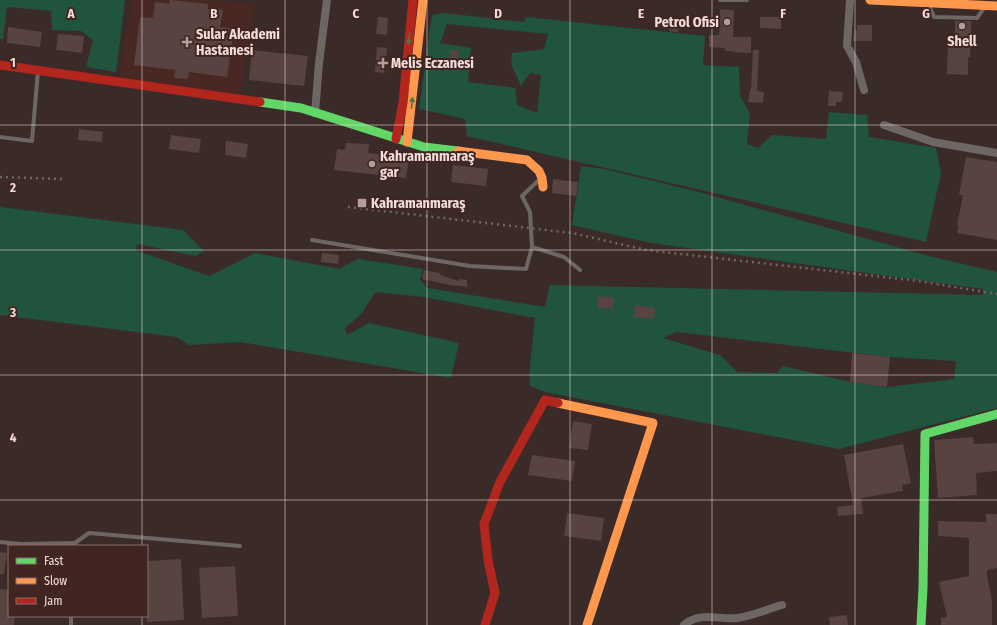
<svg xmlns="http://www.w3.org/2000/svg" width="997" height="625" font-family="'Fira Sans Condensed',sans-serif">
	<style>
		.built { fill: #492824 }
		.green { fill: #20543f; fill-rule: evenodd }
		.building { fill: #574340 }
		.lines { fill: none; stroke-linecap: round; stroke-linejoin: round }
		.lane { stroke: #6d6664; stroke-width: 4 }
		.street { stroke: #6d6664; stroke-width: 8 }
		.fast { stroke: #63d668; stroke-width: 9 }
		.slow { stroke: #ff974d; stroke-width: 9 }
		.jam { stroke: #b3261e; stroke-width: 9 }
		.rail { stroke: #706664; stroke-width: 2.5; stroke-dasharray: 2 4; stroke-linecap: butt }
		.oneway { fill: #507541 }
		.grid { fill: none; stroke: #f1ddda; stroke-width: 1; stroke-opacity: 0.55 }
		.poi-dot { fill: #b19f9c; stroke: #412521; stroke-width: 1.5 }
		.labels { text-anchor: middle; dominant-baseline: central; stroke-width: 4; stroke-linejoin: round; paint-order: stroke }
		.poi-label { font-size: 14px; font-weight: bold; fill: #f1ddda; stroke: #412521; text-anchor: start }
		.grid-label { font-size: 13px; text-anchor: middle; font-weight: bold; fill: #f1ddda; stroke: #412521; stroke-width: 4; stroke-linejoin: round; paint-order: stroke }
	</style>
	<rect width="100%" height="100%" fill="#3a2b28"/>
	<path class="built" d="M132 0H204L255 4 240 94 119 79Z"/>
	<g class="green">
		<path d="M0 0H125L116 72 86 67 93 40 81 31 52 30 51 11 7 7 3 39H0Z"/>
		<path d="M444 13 524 22 526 17 705 36 703 65 739 67 740 96 750 113 747 144 758 148 772 135 826 139 829 112 867 115 869 137 936 148 941 173 926 242 467 136 465 119 419 109 432 15ZM447 24 548 34 544 49 512 53 511 64 521 86 530 73 541 75 537 113 517 105 515 88 468 82 471 48 440 43Z"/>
		<path d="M581 166 604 169 695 191 929 256 997 272V408L839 449 545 392 530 386 529 374 535 318 424 297 376 292 361 314 345 328 347 335 369 323 459 343 451 378 241 342 190 345 176 337 0 315V207L183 230 204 251 195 256 138 244 135 250 209 276 255 253 339 269 358 259 423 269 420 280 427 288 545 307 550 285 983 295V289L651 243 572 225ZM676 332 890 357 956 361 954 379 887 387 850 382 783 366 777 373 737 372 720 355 663 338Z"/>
	</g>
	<g class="building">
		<path d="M170 0 208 4V9L223 10 220 27 234 29 227 77 189 72 188 79 174 78 175 70 134 65 140 17 153 18 155 2 169 4Z"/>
		<path d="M720 9 734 10 733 37H751V53L733 52V51H725V48L709 47V35H719Z"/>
		<path d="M378 17 388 18 387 35 376 34Z"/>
		<path d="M760 17H781V29L760 28Z"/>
		<path d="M955 21H971V45H970V57H968V75L947 74 948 45H955Z"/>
		<path d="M670 25H679L678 32 669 31Z"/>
		<path d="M857 25H872V41H853L854 30H857Z"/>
		<path d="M8 27 42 32 40 47 7 43Z"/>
		<path d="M58 34 84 36 82 53 56 50Z"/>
		<path d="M377 47 387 48 384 73 375 72Z"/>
		<path d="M252 50 308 56 304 86 249 80Z"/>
		<path d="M451 50H459L458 62 449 61Z"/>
		<path d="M753 50H759L757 91 764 92 763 103 748 102 750 90H751Z"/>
		<path d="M829 91 843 92 842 102H836V106H828Z"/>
		<path d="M79 129 103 132 102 142 78 140Z"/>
		<path d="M171 135 201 139 199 153 169 149Z"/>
		<path d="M226 141 248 144 246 158 225 155Z"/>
		<path d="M346 143 369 144 368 153 409 157 406 178 334 170 337 149 345 150Z"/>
		<path d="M966 157 997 162V240L957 233 959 225H957L963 195H959Z"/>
		<path d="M453 165 488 169 486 186 451 182Z"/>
		<path d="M553 179 578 182 576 196 552 193Z"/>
		<path d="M322 253 339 255 338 264 321 262Z"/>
		<path d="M424 270 440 273V275L459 281V279L467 280V287L450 285 422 279Z"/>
		<path d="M598 296 614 298 613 309 597 308Z"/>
		<path d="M635 305 655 308 654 319 634 317Z"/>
		<path d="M852 353 890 357 887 387 850 382Z"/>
		<path d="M573 421 592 424 588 450 569 448Z"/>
		<path d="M973 437 974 444 997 443V471L976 473 977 495 938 498 934 440Z"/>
		<path d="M903 444 911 483 902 485 903 491 861 498 863 514 838 516 837 507 853 505 844 455Z"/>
		<path d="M532 455 575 461 572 481 528 475Z"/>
		<path d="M567 513 604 518 601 541 564 536Z"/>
		<path d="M986 514H997V568L987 570V576L992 600V625H941V618L947 617 939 582 969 576V538L938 536V521L986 522Z"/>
		<path d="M0 552 7 553 4 574H0Z"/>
		<path d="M181 559 184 620 147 622V561Z"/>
		<path d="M235 566 238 616 202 618 199 568Z"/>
		<path d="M0 589 9 590V616H15L14 625H0Z"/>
		<path d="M847 615 848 625H830L829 617Z"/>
	</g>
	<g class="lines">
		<g class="lane">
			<path d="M720 0H747"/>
			<path d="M929 5 934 17 977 18 984 8"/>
			<path d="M0 137 32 141 38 71"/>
			<path d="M541 178 522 196 530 212 532 247 564 257 580 270"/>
			<path d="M312 240 470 266 526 269 532 247"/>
			<path d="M0 542 21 544 75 543"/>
			<path d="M74 546 75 543 89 533 240 546"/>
			<path d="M71 616V625"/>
		</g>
		<g class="street">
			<path d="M850 0 847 46 856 62 864 90"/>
			<path d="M315 113 319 63 327 0"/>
			<path d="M884 125 933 142 997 153"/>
			<path d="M684 625C700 611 718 620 737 618 752 616 768 609 782 605"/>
		</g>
		<g class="fast">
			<path d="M260 102 301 108 424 147 458 151"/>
			<path d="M921 625 923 588 925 434 997 414"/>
		</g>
		<g class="slow">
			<path d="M870 0 997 6"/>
			<path d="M407 142 423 0"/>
			<path d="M458 151 527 160 539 171 542 178 543 187"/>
			<path d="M558 403 653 423 587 625"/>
		</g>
		<g class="jam">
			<path d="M0 65 260 102"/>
			<path d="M396 139 403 103 413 0"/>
			<path d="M485 625 495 593 488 560 484 524 500 482 545 400 558 403"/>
		</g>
		<g class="rail">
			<path d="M0 177 63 179"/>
			<path d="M348 207 572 233 646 250 919 281 997 294"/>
		</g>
	</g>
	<defs><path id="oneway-solid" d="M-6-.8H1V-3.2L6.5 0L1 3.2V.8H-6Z"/></defs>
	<g class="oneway">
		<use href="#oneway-solid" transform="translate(409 39) rotate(96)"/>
		<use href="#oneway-solid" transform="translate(412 103) rotate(-83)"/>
	</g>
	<path class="grid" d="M142 0V546M285 0V625M427 0V625M570 0V625M712 0V625M855 0V625M0 125H997M0 250H997M0 375H997M0 500H997M142 616V625"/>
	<g class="poi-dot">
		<circle cx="727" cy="22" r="4"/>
		<circle cx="962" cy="26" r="4"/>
		<path d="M185 36h4v4h4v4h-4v4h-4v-4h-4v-4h4z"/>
		<path d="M381 57h4v4h4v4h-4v4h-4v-4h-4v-4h4z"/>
		<circle cx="372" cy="164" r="4"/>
		<rect x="357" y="198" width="10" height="10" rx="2"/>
	</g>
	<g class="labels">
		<g class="poi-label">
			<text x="719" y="22" text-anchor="end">Petrol Ofisi</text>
			<text x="196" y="34">Sular Akademi<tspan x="196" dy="16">Hastanesi</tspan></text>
			<text x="962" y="41" text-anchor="middle">Shell</text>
			<text x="391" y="63">Melis Eczanesi</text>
			<text x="380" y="156">Kahramanmaraş<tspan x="380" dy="16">gar</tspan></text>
			<text x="371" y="203">Kahramanmaraş</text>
		</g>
	</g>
	<g class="grid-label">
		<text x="71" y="18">A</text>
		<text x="214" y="18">B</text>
		<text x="356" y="18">C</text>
		<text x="498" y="18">D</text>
		<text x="641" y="18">E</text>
		<text x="783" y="18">F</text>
		<text x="926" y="18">G</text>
		<text x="13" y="67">1</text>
		<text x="13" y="192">2</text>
		<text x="13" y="317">3</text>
		<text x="13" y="442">4</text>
	</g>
	<rect x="8" y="545" width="140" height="72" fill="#412521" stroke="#876f6b"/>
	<rect x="16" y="558" width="20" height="6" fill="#63d668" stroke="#876f6b"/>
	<text x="44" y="565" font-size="12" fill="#f1ddda">Fast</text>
	<rect x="16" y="578" width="20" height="6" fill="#ff974d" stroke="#876f6b"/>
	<text x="44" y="585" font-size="12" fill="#f1ddda">Slow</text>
	<rect x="16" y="598" width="20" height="6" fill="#b3261e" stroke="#876f6b"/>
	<text x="44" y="605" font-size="12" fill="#f1ddda">Jam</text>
</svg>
